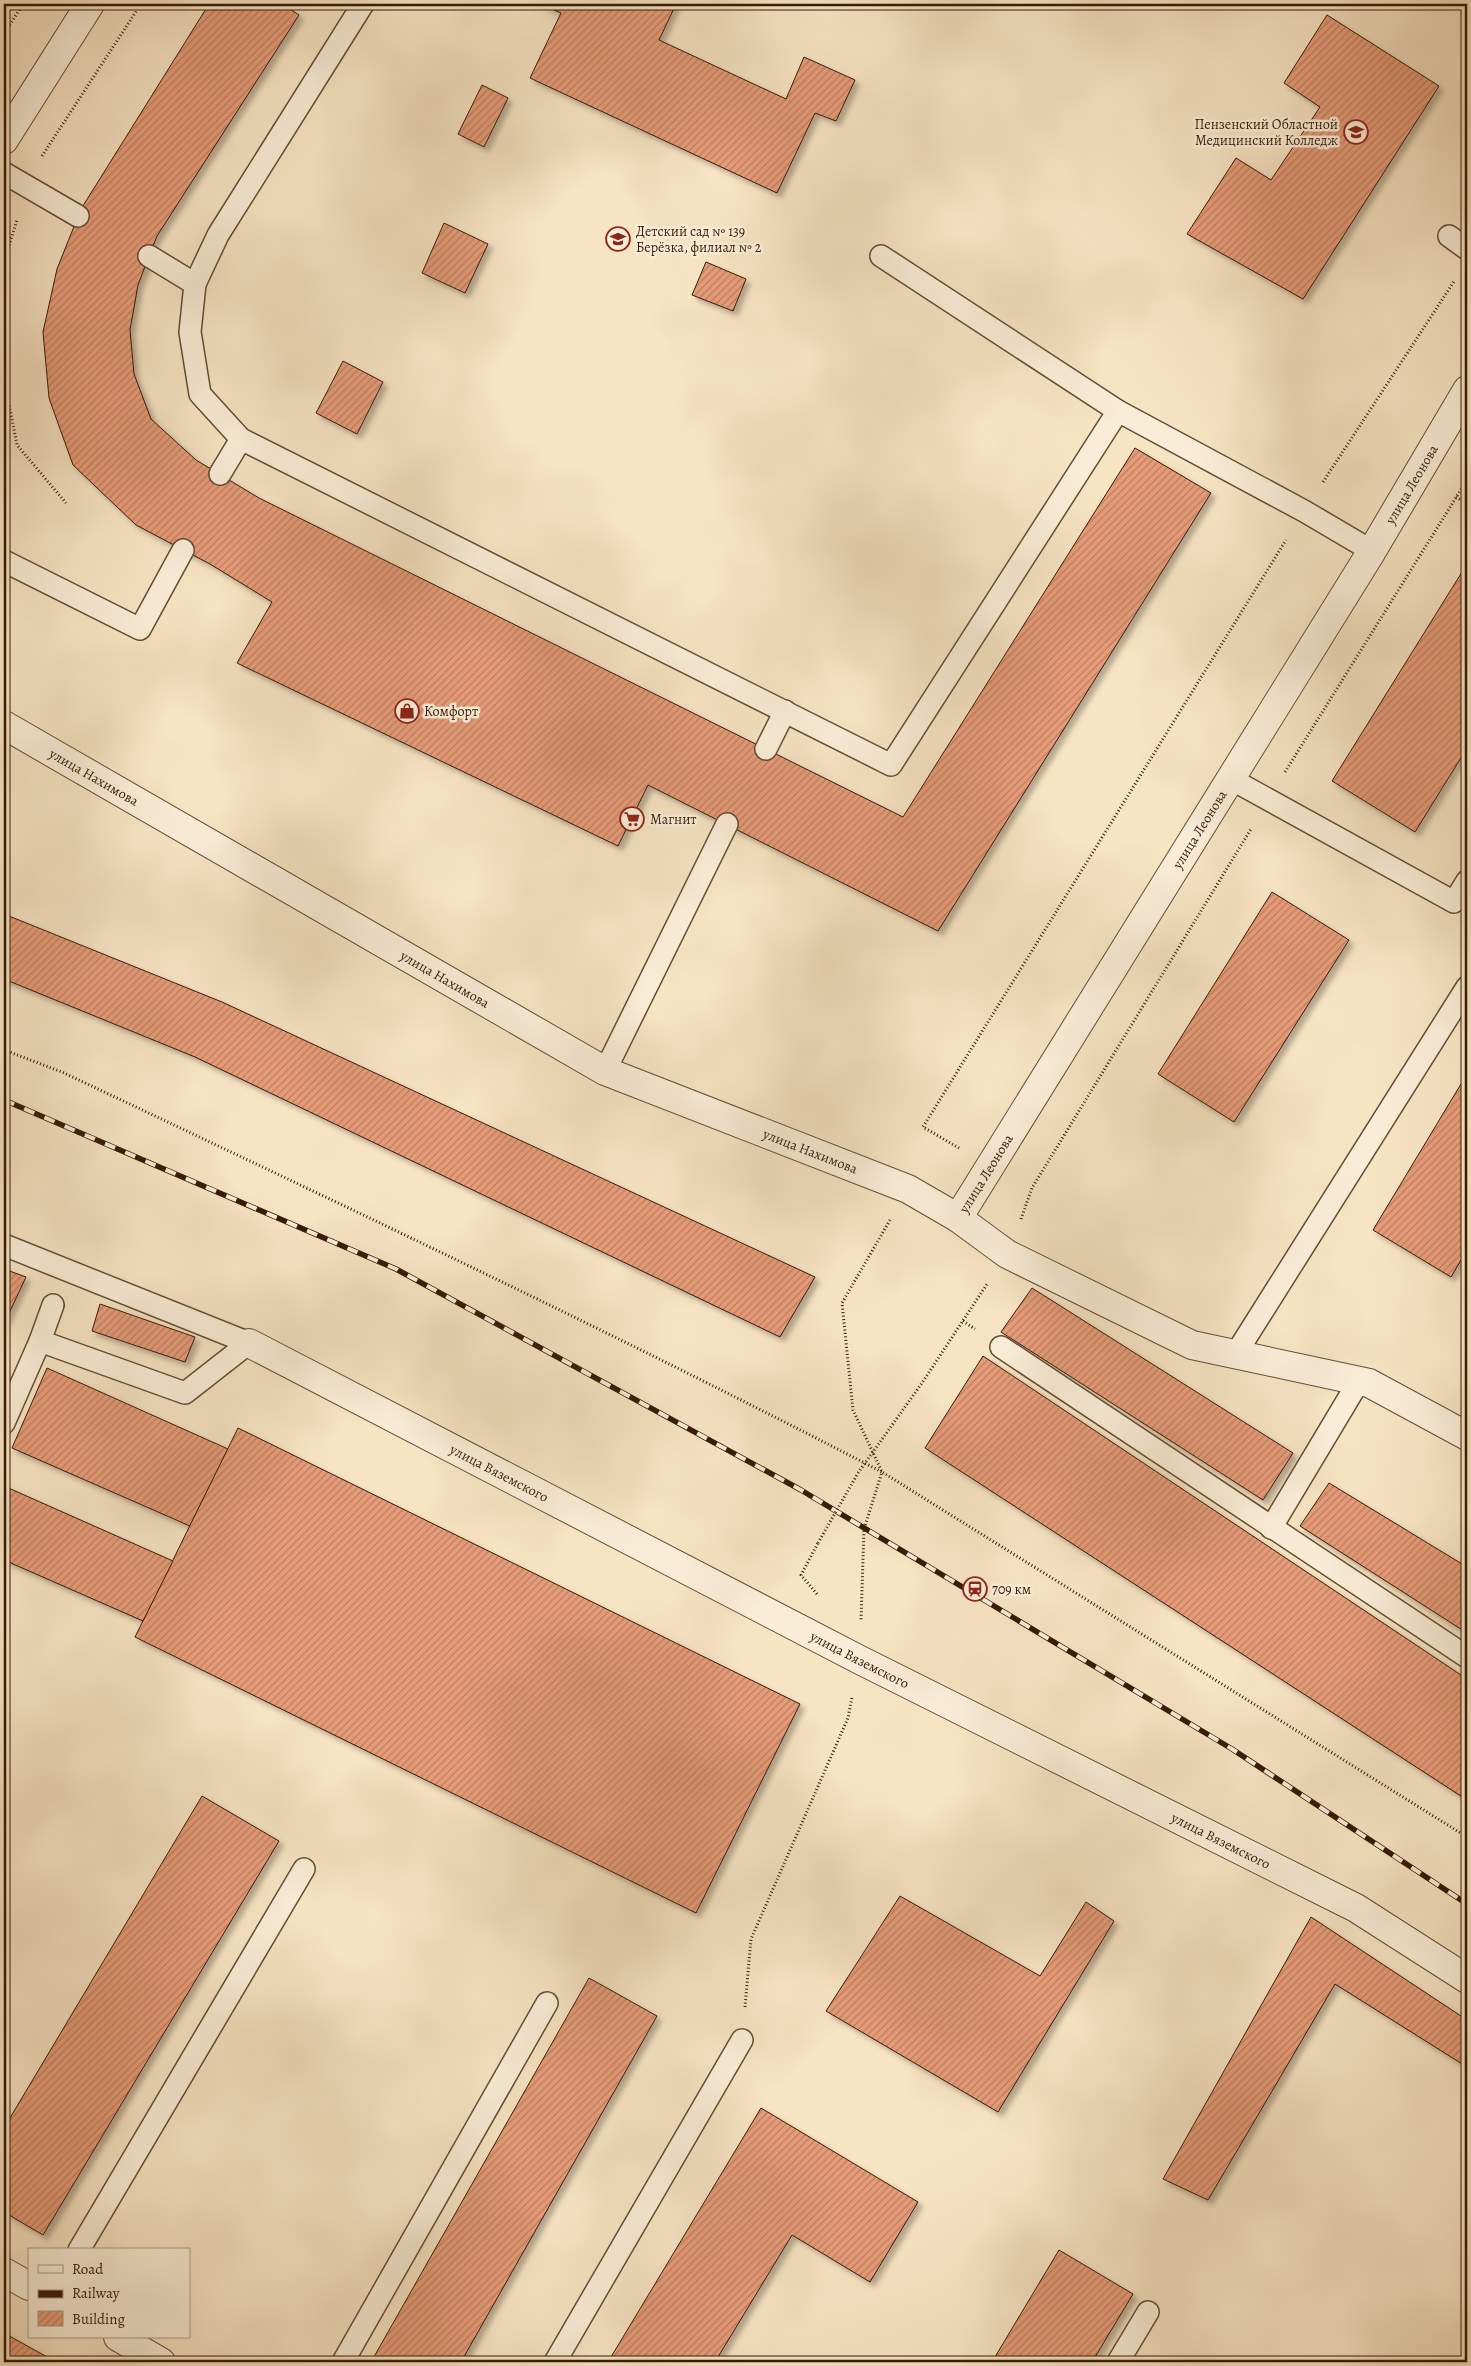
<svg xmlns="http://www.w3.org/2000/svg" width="1471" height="2366" font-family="Alegreya,serif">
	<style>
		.building { fill: url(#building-hatch); stroke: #361a05; filter: url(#shadow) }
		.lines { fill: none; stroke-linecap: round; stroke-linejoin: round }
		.service-casing { stroke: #664c34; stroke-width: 24 }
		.minor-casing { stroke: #664c34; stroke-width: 30 }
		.path { stroke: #361a05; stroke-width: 3; stroke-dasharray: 1 2.5; stroke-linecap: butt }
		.service { stroke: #faedd8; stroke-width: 21 }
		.minor { stroke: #faedd8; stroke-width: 28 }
		.rail-casing { stroke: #361a05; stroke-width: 5.5 }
		.rail { stroke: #faedd8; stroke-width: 4; stroke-dasharray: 11; stroke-linecap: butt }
		.path-bridge { stroke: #361a05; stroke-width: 3; stroke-dasharray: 1 2.5; stroke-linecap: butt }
		.labels { text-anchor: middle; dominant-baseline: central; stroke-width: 5; stroke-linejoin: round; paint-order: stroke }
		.poi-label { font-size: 14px; fill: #361a05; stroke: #faedd8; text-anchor: start }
		.street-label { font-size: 14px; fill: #361a05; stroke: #faedd8 }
	</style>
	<defs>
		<pattern id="building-hatch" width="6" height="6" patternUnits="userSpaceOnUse" patternTransform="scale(1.25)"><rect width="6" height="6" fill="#e79c79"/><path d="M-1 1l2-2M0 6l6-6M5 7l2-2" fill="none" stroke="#bc7e61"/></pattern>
		<filter id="shadow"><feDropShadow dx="4.5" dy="4.5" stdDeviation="2.5" flood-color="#0004"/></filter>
	</defs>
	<rect width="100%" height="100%" fill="#f7e4c3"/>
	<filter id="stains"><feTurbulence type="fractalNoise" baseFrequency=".004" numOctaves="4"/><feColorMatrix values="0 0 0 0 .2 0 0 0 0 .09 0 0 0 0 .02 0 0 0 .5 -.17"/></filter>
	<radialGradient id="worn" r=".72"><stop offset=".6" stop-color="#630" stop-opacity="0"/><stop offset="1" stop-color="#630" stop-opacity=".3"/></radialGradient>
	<g class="building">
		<path d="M209 4H282L299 15 157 236 149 256 138 285 130 330 134 374 151 419 196 460 259 498 903 817 1135 448 1211 493 938 931 648 785 618 846 237 663 272 602 210 564 136 525 73 465 49 398 43 332 57 269 81 209Z"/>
		<path d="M541 4H676L659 40 786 99 804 57 855 80 836 121 815 113 777 193 530 78 561 13Z"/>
		<path d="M1327 15 1439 86 1303 299 1187 234 1236 158 1271 180 1320 107 1284 83Z"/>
		<path d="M482 85 508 98 484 147 458 134Z"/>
		<path d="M444 223 488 244 465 293 422 273Z"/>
		<path d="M706 262 746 279 733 311 692 295Z"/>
		<path d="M343 361 383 382 357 434 316 413Z"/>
		<path d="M1467 564V748L1415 832 1332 781Z"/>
		<path d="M1272 892 1349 940 1234 1122 1158 1074Z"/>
		<path d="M4 914 222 1002 815 1277 780 1337 195 1057 4 979Z"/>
		<path d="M1467 1074V1250L1451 1277 1373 1230Z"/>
		<path d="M4 1269 26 1277 4 1324Z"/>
		<path d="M1032 1288 1293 1453 1263 1500 1001 1332Z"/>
		<path d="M100 1304 195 1337 185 1362 92 1331Z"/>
		<path d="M983 1356 1467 1679V1800L925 1448Z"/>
		<path d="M47 1368 228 1449 190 1526 12 1448Z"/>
		<path d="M238 1428 800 1704 696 1913 135 1637Z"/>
		<path d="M1329 1483 1467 1567V1633L1300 1526Z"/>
		<path d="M4 1486 173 1561 143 1621 4 1560Z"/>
		<path d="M202 1796 279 1841 43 2235 4 2212V2128Z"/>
		<path d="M900 1896 1040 1976 1086 1902 1114 1921 998 2112 826 2011Z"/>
		<path d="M1311 1917 1467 2020V2067L1335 1984 1208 2200 1163 2179Z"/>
		<path d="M589 1978 657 2016 461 2362H371Z"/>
		<path d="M761 2108 918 2202 870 2282 792 2235 715 2362H608Z"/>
		<path d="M1059 2250 1133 2294 1092 2362H992Z"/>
		<path d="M4 2333 56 2362H4Z"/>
	</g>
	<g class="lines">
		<g class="service-casing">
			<g id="service">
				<path d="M363 4 218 235 195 284 190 332 200 394 241 439 891 765 1118 411 1304 511 1372 551"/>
				<path d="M4 173 78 216"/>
				<path d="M1449 236 1467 249"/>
				<path d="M149 256 195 284"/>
				<path d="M881 256 1118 411"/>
				<path d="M220 474 241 439"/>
				<path d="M4 561 140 629 183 550"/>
				<path d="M766 749 785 711"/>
				<path d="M1231 779 1454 902 1467 881"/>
				<path d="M605 1071 727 824"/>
				<path d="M4 1245 249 1343"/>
				<path d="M40 1341 53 1305"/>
				<path d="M1001 1347 1467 1657"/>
				<path d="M1235 1355 1467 987"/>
				<path d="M4 1423 40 1341 185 1393 249 1343"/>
				<path d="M1271 1528 1359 1381"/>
				<path d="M79 2250 304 1869"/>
				<path d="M343 2362 547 2003"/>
				<path d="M555 2362 742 2040"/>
				<path d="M1118 2362 1148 2312"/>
			</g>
		</g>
		<g class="minor-casing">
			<g id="minor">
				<path d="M4 140 90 4"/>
				<path id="s1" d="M4 725 605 1071 908 1189 958 1218 1372 551 1467 390"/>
				<path d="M958 1218 1007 1254 1192 1345 1369 1383 1467 1436"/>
				<path id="s2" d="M249 1343 860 1660 1356 1908 1467 1979"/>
				<path d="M4 2272 29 2286"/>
				<path d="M118 2337 161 2362"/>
			</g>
		</g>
		<g class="path">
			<path d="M4 34 23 4"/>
			<path d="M42 156 141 4"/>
			<path d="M4 262 17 220"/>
			<path d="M4 378 17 445 66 503"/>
			<path d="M1323 482 1455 280"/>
			<path d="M1456 497 1467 504"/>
			<path d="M1285 772 1467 480"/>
			<path d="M4 1050 62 1072C337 1202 612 1332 882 1472L864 1529 861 1620"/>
			<path d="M959 1148 923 1127 1286 540"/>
			<path d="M1021 1219 1032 1188 1251 829"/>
			<path d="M890 1220 842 1303 853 1410 882 1472 1467 1837"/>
			<path d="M963 1321 975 1329"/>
			<path d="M858 1473 922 1383 987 1284"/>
			<path d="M817 1594 801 1575 818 1543"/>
			<path d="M745 2007 751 1939 848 1718 852 1697"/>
		</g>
		<use href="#service" class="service"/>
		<use href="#minor" class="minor"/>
		<g class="rail-casing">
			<path id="rail" d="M4 1100 396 1269 801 1490 1232 1749 1467 1904"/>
		</g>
		<use href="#rail" class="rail"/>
		<path class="path-bridge" d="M818 1543 858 1473"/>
	</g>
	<defs>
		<g id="university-ring" transform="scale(1.25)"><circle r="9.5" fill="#faedd8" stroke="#8f2418" stroke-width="1.5"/><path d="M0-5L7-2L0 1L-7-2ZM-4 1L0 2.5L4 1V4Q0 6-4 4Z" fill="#8f2418"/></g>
		<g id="school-ring" transform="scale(1.25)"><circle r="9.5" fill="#faedd8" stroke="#8f2418" stroke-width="1.5"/><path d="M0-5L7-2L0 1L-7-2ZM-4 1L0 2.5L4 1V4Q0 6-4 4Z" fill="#8f2418"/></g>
		<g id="shop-ring" transform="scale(1.25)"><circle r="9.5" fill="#faedd8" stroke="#8f2418" stroke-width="1.5"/><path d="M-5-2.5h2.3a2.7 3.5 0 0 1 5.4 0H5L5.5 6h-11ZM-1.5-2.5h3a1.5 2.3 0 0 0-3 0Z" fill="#8f2418"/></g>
		<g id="supermarket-ring" transform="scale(1.25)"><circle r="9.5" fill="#faedd8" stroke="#8f2418" stroke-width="1.5"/><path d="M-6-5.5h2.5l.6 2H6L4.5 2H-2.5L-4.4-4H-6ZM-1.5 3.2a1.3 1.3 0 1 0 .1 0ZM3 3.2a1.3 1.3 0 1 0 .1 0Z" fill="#8f2418"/></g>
		<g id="station-ring" transform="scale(1.25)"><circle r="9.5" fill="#faedd8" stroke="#8f2418" stroke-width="1.5"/><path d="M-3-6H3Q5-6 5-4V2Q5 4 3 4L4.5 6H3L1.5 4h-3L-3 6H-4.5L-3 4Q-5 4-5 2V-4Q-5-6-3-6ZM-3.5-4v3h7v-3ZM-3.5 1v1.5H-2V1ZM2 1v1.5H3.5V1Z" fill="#8f2418"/></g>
	</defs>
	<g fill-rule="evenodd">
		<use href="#university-ring" x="1356" y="132"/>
		<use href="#school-ring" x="618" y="239"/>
		<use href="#shop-ring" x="407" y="711"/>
		<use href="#supermarket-ring" x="632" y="819"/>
		<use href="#station-ring" x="975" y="1589"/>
	</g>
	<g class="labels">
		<g class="poi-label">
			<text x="1338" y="124" text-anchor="end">Пензенский Областной<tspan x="1338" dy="16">Медицинский Колледж</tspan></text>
			<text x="636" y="231">Детский сад № 139<tspan x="636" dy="16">Берёзка, филиал № 2</tspan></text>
			<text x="424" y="711">Комфорт</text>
			<text x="650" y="819">Магнит</text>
			<text x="992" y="1589">709 км</text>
		</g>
		<g class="street-label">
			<text stroke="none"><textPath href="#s1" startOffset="1939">улица Леонова</textPath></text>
			<text stroke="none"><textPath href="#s1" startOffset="104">улица Нахимова</textPath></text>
			<text stroke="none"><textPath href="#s1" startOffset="1534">улица Леонова</textPath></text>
			<text stroke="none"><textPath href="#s1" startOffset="509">улица Нахимова</textPath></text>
			<text stroke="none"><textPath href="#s1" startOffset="914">улица Нахимова</textPath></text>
			<text stroke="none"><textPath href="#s1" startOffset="1129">улица Леонова</textPath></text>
			<text stroke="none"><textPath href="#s2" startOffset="282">улица Вяземского</textPath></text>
			<text stroke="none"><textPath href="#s2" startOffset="688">улица Вяземского</textPath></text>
			<text stroke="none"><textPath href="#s2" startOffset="1092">улица Вяземского</textPath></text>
		</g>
	</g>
	<rect width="1471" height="2366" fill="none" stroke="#f7e4c3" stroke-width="20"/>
	<rect x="5" y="5" width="1461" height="2356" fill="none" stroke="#361a05" stroke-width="2.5"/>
	<rect x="10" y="10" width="1451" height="2346" fill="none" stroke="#361a05"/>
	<rect x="28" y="2248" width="162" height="90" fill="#faedd8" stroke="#ac9984"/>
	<rect x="38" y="2265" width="25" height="8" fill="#faedd8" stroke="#ac9984"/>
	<text x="72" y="2274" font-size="15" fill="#361a05">Road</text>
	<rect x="38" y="2290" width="25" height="8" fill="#361a05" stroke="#ac9984"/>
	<text x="72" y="2298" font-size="15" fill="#361a05">Railway</text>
	<rect x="38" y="2311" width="25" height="15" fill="url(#building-hatch)" stroke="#ac9984"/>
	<text x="72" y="2324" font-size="15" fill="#361a05">Building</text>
	<rect width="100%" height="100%" filter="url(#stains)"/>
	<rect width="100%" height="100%" fill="url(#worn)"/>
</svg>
